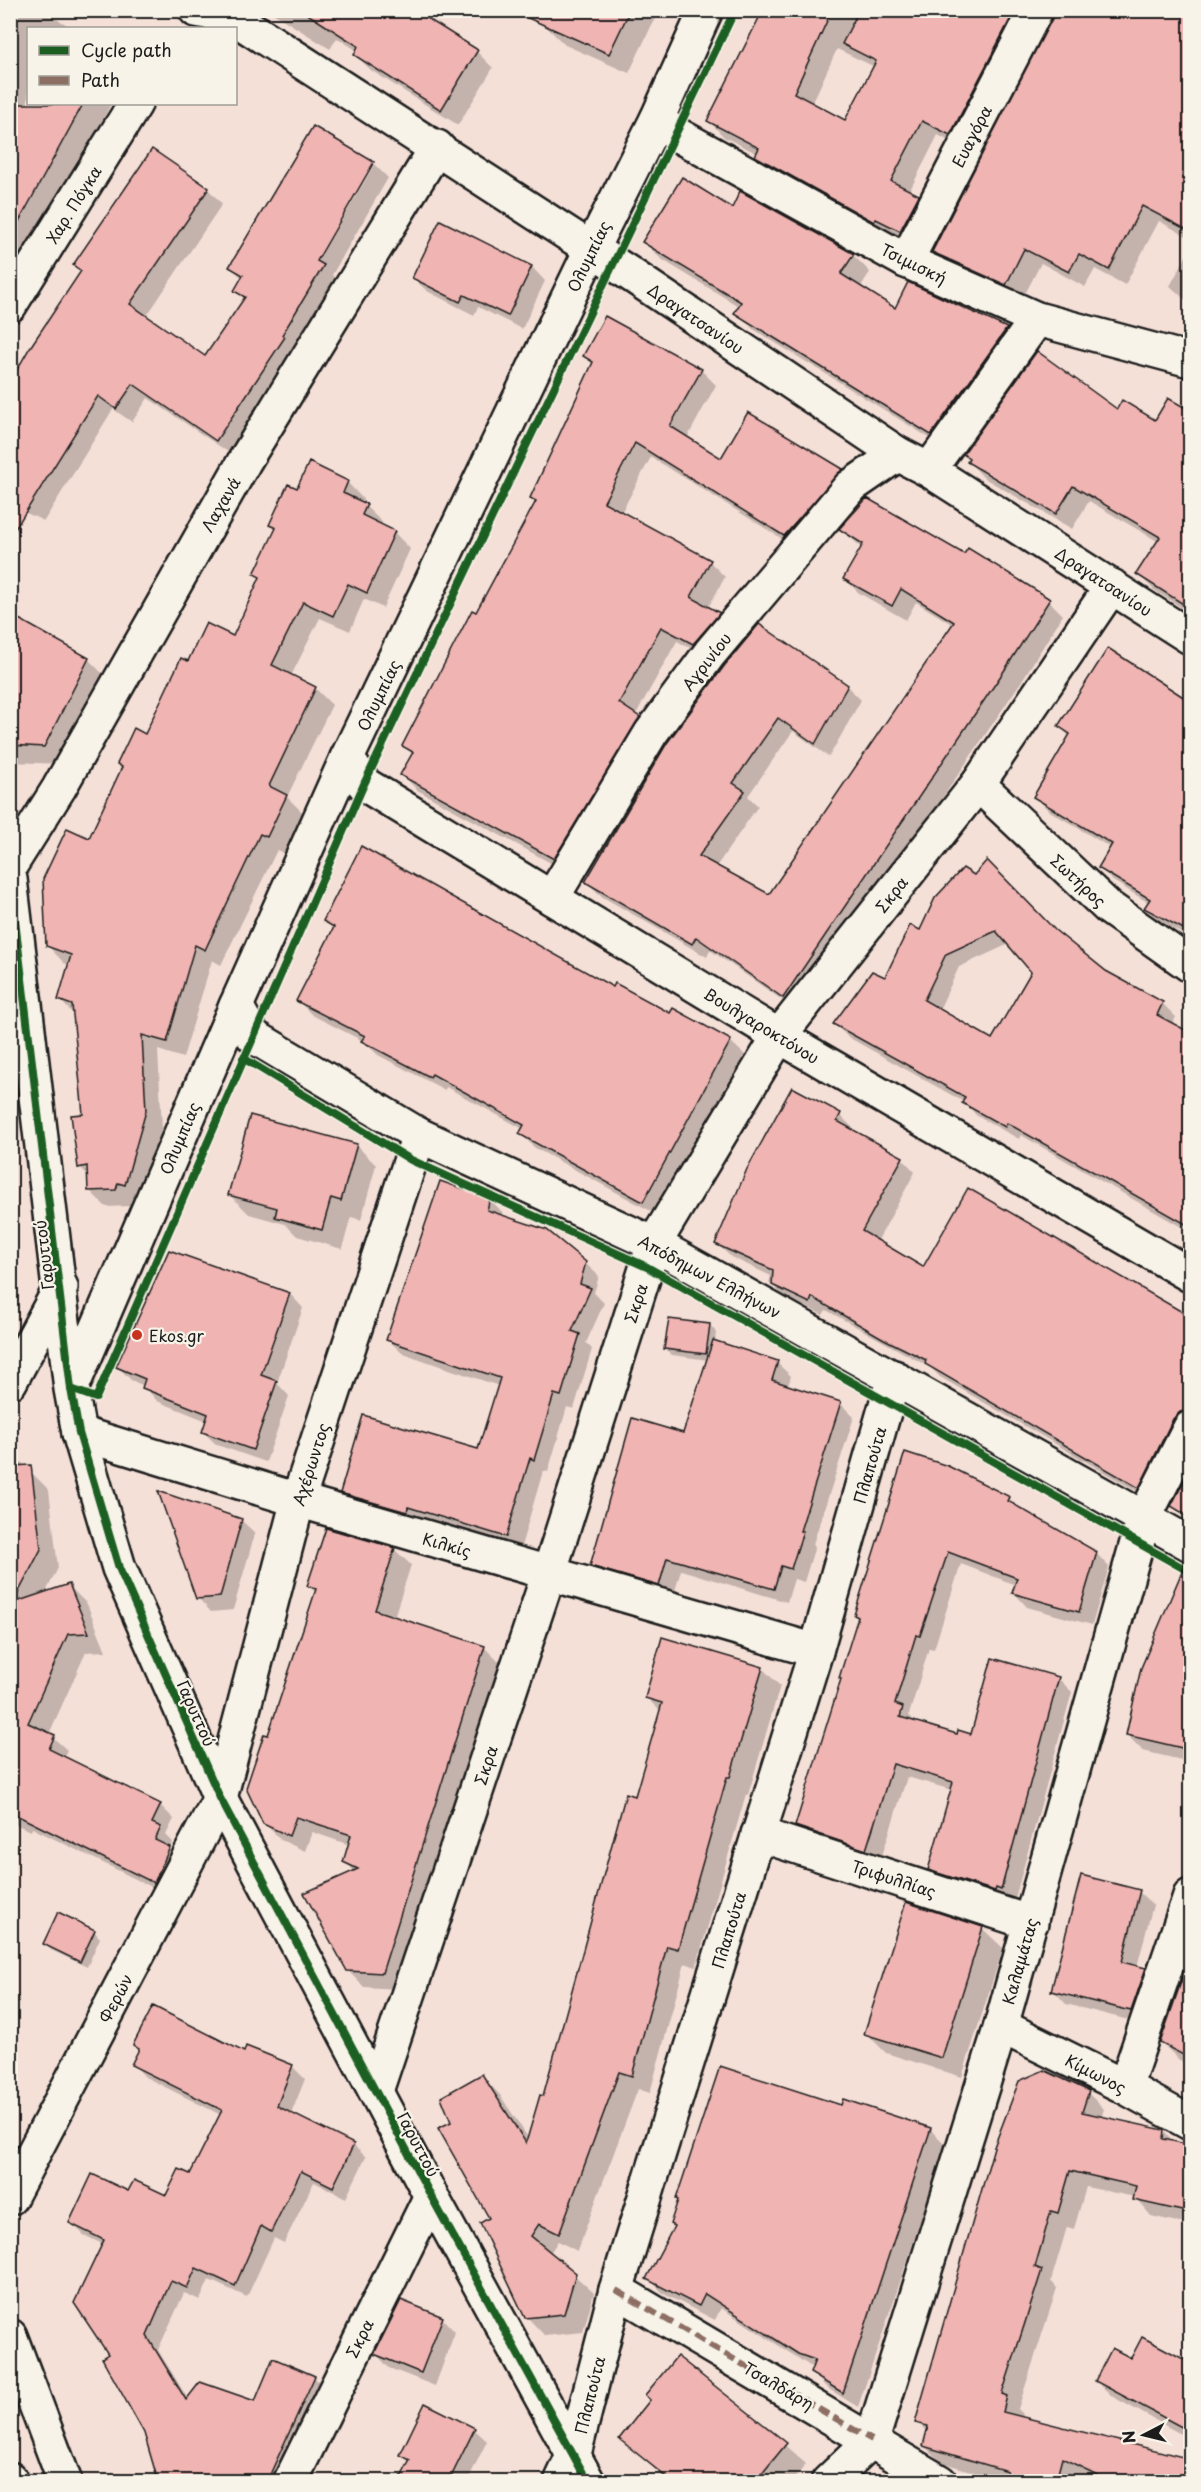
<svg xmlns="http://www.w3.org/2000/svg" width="1201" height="2492" font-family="'Playpen Sans',sans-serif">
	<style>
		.shadow { fill: #0003; fill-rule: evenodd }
		.building { fill: #f0b4b2; stroke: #1c1c1c; stroke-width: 1.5; fill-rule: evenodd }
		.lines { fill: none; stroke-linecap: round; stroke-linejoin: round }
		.minor-casing { stroke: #1c1c1c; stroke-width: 38 }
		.tertiary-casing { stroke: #1c1c1c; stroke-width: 38 }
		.secondary-casing { stroke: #1c1c1c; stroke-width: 38 }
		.minor { stroke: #f7f3e8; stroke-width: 33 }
		.tertiary { stroke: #f7f3e8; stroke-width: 33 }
		.secondary { stroke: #f7f3e8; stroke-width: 33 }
		.quiet { stroke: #8d6e63; stroke-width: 6; stroke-dasharray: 12 6; stroke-linecap: butt }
		.cycleway-casing { stroke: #f7f3e8; stroke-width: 11 }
		.cycleway { stroke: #1b5e20; stroke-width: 8 }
		.poi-dot { fill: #c8321e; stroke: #f7f3e8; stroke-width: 2 }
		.labels { text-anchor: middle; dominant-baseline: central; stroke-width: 4.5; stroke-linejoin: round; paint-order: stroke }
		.street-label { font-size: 16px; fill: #1c1c1c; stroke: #f7f3e8 }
		.poi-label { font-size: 16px; fill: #1c1c1c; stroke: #f7f3e8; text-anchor: start }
	</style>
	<rect width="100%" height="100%" fill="#f5e0d8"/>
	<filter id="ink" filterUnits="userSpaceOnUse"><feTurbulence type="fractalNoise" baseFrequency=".0167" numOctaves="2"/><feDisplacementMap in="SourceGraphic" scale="12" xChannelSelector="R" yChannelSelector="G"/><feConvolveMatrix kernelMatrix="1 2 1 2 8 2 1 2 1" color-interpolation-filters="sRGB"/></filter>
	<g filter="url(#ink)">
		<g class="shadow">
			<path d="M10 10H40L73 28H28V104H111L10 292Z"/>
			<path d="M268 10H411L477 52 493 68 458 125 372 71 355 55 358 51 337 38 330 49Z"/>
			<path d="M529 10H659L629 73 565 45Z"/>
			<path d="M761 10H1041L966 150 938 135 909 192 918 196 934 212 916 246 893 234 891 237 773 172 758 154 724 137 709 121 760 19 757 17ZM837 49 875 67 846 122 812 104Z"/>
			<path d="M1190 10V238L1159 221 1125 285 1095 269 1085 287 1041 263 1022 300 949 267 934 252Z"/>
			<path d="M313 128 373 163 388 178 332 275 338 281 231 454 148 398 132 422 113 409 44 521 13 507 10 385 208 189 222 204 146 317 205 358 245 299 236 291 243 279 231 267ZM371 165H374L314 268 312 266Z"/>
			<path d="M733 210 853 255 870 272 860 288 896 310 909 284 1006 330 1023 346 949 450 753 329 736 312 740 307 661 259 644 242Z"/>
			<path d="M441 222 532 267 545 281 522 329 478 307 474 315 427 291 413 278Z"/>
			<path d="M1190 249V304L1170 286Z"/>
			<path d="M585 356 701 370 716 385 687 438 721 460 749 414 842 470 857 485 800 550 651 457 621 513 710 562 725 577 708 608 719 614 734 629 709 658 677 641 635 716 654 733 569 873 417 790 402 774 413 755 404 745 537 503 532 498 593 364Z"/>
			<path d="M1118 411 1155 422 1190 412V613L1154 590 1138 574 1159 542 1089 501 1072 529 984 478 969 462 970 459 965 454Z"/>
			<path d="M347 482 363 499 362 503 382 522 381 526 394 532 410 549 383 608 364 599 350 631 320 618 291 676 315 688 332 705 287 797 303 813 284 853 277 850 221 965 212 960 183 1058 158 1050 162 1128 142 1201 135 1199 132 1206 106 1207 89 1190V1176L80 1167 85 1115 74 1015 60 1000 70 965 64 963 48 946 90 840 123 769 118 764 146 736 189 663 234 638 260 579 256 574 277 530 271 525 298 490Z"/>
			<path d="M841 529 1049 601 1063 615 1021 682 798 1011 710 950 707 957 601 896 587 882 668 744 847 686 861 700 829 757 793 731 748 796 758 806 716 867 769 896 953 625 916 602 906 620 859 593 845 579 862 548Z"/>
			<path d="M10 615 88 659 106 677 62 764 10 762Z"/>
			<path d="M1190 704V938L1159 921 1146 908 1149 903 1113 881 1100 868 1111 848 1048 810 1035 796 1070 737 1059 726Z"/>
			<path d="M936 899 1056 933 1105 973 1163 1004 1176 1017 1172 1025 1190 1036V1232L1021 1135 1019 1139 977 1116 964 1102 848 1037 834 1024 885 979 920 932ZM1009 944 1033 972 992 1041 939 1010 959 967Z"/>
			<path d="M324 920 614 989 730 1041 745 1055 658 1215 535 1148 521 1134 523 1129 446 1087 445 1090 378 1055 363 1041 312 1015 298 1001 334 930Z"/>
			<path d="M840 1115 853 1128 852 1131 902 1158 915 1172 877 1242 923 1269 1190 1319V1428L1152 1500 940 1377 931 1368 826 1310 823 1315 782 1295 769 1282 771 1276 731 1257 717 1244Z"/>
			<path d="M356 1145 376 1165 361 1220 351 1217 342 1249 297 1236 285 1224 249 1214 229 1194Z"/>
			<path d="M490 1199 503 1213 502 1216 585 1263 599 1276 594 1293 604 1303 586 1343 592 1349 574 1409 567 1407 548 1472 543 1471 520 1550 356 1506 342 1492 479 1451 499 1386 402 1353 388 1340Z"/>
			<path d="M170 1252 290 1294 303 1308 277 1383 289 1396 266 1462 217 1445 203 1432 207 1421 157 1401 144 1386 131 1380 118 1367Z"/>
			<path d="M710 1325 716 1332 715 1342 777 1363 791 1376 788 1386 840 1403 854 1417 813 1544 815 1546 804 1582 794 1579 787 1602 681 1570 673 1598 605 1579 592 1565 684 1435 708 1360 672 1355 666 1349Z"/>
			<path d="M10 1460 20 1461 49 1490 58 1568 45 1594 69 1586 87 1604 106 1651 86 1652 49 1734 67 1750 64 1758 160 1805 174 1819 166 1835 173 1842 170 1849 183 1862 168 1895 32 1828 31 1831 10 1822Z"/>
			<path d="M1190 1471V1522L1173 1506Z"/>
			<path d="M1009 1498 1022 1511 1096 1553 1109 1567 1092 1625 1027 1607 1014 1593 1016 1585 961 1564 934 1649 929 1648 909 1715 915 1722 958 1736 972 1735 993 1660 1059 1679 1072 1692 1014 1902 943 1883 930 1869 952 1790 907 1777 880 1862 810 1839 797 1826 842 1679 859 1618 856 1615Z"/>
			<path d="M241 1520 255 1533 233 1610 211 1612 198 1598Z"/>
			<path d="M394 1549 411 1565 394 1617 484 1647 500 1663 398 1989 364 1987 348 1971 355 1872 345 1861 350 1845 312 1832 305 1851 281 1840 264 1823 269 1737 316 1593 309 1585Z"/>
			<path d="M1190 1609V1762L1143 1751 1127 1735Z"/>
			<path d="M762 1668 780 1686 748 1795 746 1794 696 1967 685 1963 650 2093 638 2089 577 2251 558 2241 550 2253 594 2293 583 2332 545 2336 527 2317 453 2123 482 2076 500 2095 529 2139 544 2098 661 1712 646 1697Z"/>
			<path d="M1139 1892 1153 1905 1137 1967 1145 1969 1158 1983 1144 2024 1066 2004 1053 1990Z"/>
			<path d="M907 1904 983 1929 1003 1948 962 2077 886 2053 866 2033Z"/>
			<path d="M94 1931 100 1938 87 1967 51 1950 44 1944Z"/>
			<path d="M1190 1966V2066L1178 2059 1162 2043Z"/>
			<path d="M135 2045 245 2054 292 2066 305 2079 291 2114 353 2145 366 2157 346 2198 314 2182 284 2243 274 2238 247 2297 209 2280 200 2300 184 2293 158 2350 188 2399 255 2403 314 2377 327 2390 277 2482H151L158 2479 145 2433 111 2354 104 2245 84 2235 71 2223 129 2193 167 2197 190 2176 221 2115 145 2077 133 2064 140 2050Z"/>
			<path d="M1088 2093 1104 2109 1101 2118 1163 2131 1175 2144 1190 2147V2225L1151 2216 1135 2197 1086 2187 1074 2229 1067 2227 1051 2281 1057 2288 1018 2409 1023 2414 1022 2418 1190 2461V2482H1006L941 2462 924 2446 928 2433 917 2422Z"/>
			<path d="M842 2107 930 2129 946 2145 858 2407 827 2388 812 2372 813 2368 721 2308 715 2320 664 2294 648 2278 675 2227 671 2224Z"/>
			<path d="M442 2318 455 2332 435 2386 389 2368 376 2354Z"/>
			<path d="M1190 2351V2439L1113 2397 1096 2381 1131 2360 1184 2362Z"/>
			<path d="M746 2411 806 2464 792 2482H669L621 2438Z"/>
			<path d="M474 2429 487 2441 467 2482H399L409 2461 402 2454Z"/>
		</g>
		<g class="building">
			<path d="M301 10H414L478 50 441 110 354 55 358 46Z"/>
			<path d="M510 10H630L609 54Z"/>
			<path d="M763 10H832L794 93 845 120 876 61 842 44 859 10H1015L950 135 922 121 891 181 919 195 900 231 876 219 874 222 755 156 759 148 707 121Z"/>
			<path d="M1055 10H1191V232L1142 206 1109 270 1079 254 1069 272 1024 249 1006 285 932 252Z"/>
			<path d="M10 104H83L10 238Z"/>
			<path d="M313 126 374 162 317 261 324 265 282 335 285 337 216 441 133 384 116 409 98 396 10 537V382L29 349 81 271 73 265 152 149 209 188 130 304 205 356 245 297 234 291 243 275 229 267Z"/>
			<path d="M682 177 732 208 740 191 854 254 841 274 895 308 908 282 1007 328 931 435 734 313 741 302 642 242Z"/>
			<path d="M440 220 532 266 508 316 464 295 460 302 412 278Z"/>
			<path d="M605 316 702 369 670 426 721 458 748 412 843 469 784 536 635 443 604 502 711 560 691 597 720 613 693 644 661 627 619 703 640 717 554 859 400 775 413 752 402 746 472 610 476 612 536 501 530 498 593 362 583 356Z"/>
			<path d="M1037 351 1117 409 1122 400 1155 420 1168 398 1191 411V609L1136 574 1160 537 1073 486 1056 514 967 462 969 458 963 454Z"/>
			<path d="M309 462 348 481 343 493 367 504 362 515 395 531 367 593 348 584 333 616 303 602 272 665 316 687 269 786 287 795 267 837 260 834 205 950 195 945 167 1042 142 1035 146 1111 125 1185 118 1183 116 1190 88 1191 87 1166 78 1168 71 1115 83 1114 72 1005 58 1000 71 955 46 946 43 879 67 828 89 838 122 767 117 764 134 728 145 734 181 658 188 661 206 623 233 636 260 577 254 574 276 528 269 525 288 484 297 488Z"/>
			<path d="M867 498 964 554 968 548 1050 599 1006 668 783 998 696 937 692 944 585 882 667 743 725 665 759 624 848 685 815 744 778 718 733 783 745 791 699 856 769 894 954 622 901 589 892 606 843 579 863 544 839 529Z"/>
			<path d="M10 614 89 658 44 747 10 745Z"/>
			<path d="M1108 648 1191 702V933L1144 908 1150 899 1098 868 1112 844 1033 797 1070 734 1058 726Z"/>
			<path d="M361 846 613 987 615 983 670 1013 673 1008 731 1040 643 1202 519 1134 524 1125 432 1074 430 1077 361 1041 365 1036 296 1001 334 927 323 921Z"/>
			<path d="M987 860 1055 930 1106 971 1163 1002 1157 1015 1191 1033V1227L1007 1123 1005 1127 962 1103 965 1097 833 1024 872 971 885 977 910 925 920 930 935 898 963 868 974 875ZM996 931 1031 972 992 1039 924 1000 946 954Z"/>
			<path d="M792 1087 841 1113 837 1121 903 1157 862 1231 923 1267 968 1188 1191 1317V1410L1180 1412 1173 1419 1139 1488 925 1364 926 1360 884 1339 812 1297 810 1303 772 1285 773 1270 715 1244 747 1169Z"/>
			<path d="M250 1115 357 1144 341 1201 331 1198 322 1230 275 1217 277 1208 228 1195Z"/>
			<path d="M440 1181 490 1198 487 1210 547 1230 586 1262 580 1284 591 1288 572 1331 580 1334 561 1396 554 1394 534 1460 530 1458 506 1537 408 1507 407 1512 340 1493 363 1415 478 1449 500 1378 386 1340Z"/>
			<path d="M169 1250 290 1293 261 1375 277 1381 253 1450 202 1432 208 1414 142 1388 145 1379 116 1367Z"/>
			<path d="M669 1319 710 1324 706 1354 664 1349Z"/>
			<path d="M713 1340 778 1361 772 1380 841 1402 800 1531H803L791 1569 781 1566 774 1589 667 1558 659 1586 590 1566 632 1418 683 1433Z"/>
			<path d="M905 1452 948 1466 1010 1497 1008 1501 1097 1552 1079 1612 1012 1593 1017 1578 948 1552 920 1636 916 1635 895 1704 903 1707 900 1717 957 1734 958 1730 971 1734 992 1658 1059 1677 1001 1890 996 1888 995 1891 928 1870 953 1782 893 1764 866 1850 795 1826 841 1679 839 1678 858 1617 854 1615Z"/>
			<path d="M31 1465 41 1549 13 1603 69 1584 89 1633 68 1634 28 1723 55 1735 49 1749 161 1804 152 1823 161 1827 155 1840 170 1847 154 1883 10 1812V1466Z"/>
			<path d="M1191 1468V1518L1171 1506Z"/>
			<path d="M158 1491 242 1519 220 1597 196 1599Z"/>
			<path d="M326 1528 395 1548 375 1610 485 1646 382 1973 347 1971 304 1893 358 1869 343 1862 351 1835 296 1817 289 1836 263 1824 246 1788 264 1734 268 1735 316 1589 307 1586Z"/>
			<path d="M1186 1562 1191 1563V1750L1126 1735 1141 1668Z"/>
			<path d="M662 1637 763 1667 730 1777H727L678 1949 667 1946 632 2076 619 2072 559 2234 539 2224 531 2236 576 2273 564 2314 525 2318 480 2223 489 2218 438 2128 451 2122 441 2097 482 2074 526 2143 540 2095 543 2096 626 1793 635 1796 662 1703 645 1698Z"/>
			<path d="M1081 1875 1140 1890 1122 1962 1146 1968 1131 2011 1051 1991Z"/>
			<path d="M906 1902 983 1927 942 2058 864 2034Z"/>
			<path d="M58 1912 95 1930 80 1962 43 1944Z"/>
			<path d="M1191 1953V2059L1160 2043Z"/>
			<path d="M153 2006 244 2052 246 2046 293 2065 277 2106 354 2144 333 2187 301 2171 271 2232 261 2226 235 2286 196 2268 187 2288 171 2281 147 2336 186 2400 200 2382 255 2401 273 2358 315 2376 267 2481H158L144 2433 102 2358 108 2354 74 2303 104 2240 69 2223 92 2174 128 2191 134 2180 166 2195 179 2169 190 2174 222 2110 131 2065 139 2049 133 2045Z"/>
			<path d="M720 2066 841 2105 843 2099 931 2128 843 2393 810 2373 815 2360 798 2354 705 2294 699 2306 646 2279 674 2226 670 2224 678 2200 676 2199Z"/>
			<path d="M1044 2070 1089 2091 1082 2112 1164 2130 1163 2139 1191 2145V2213L1133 2200 1136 2186 1070 2171 1058 2213 1051 2211 1035 2267 1042 2270 1002 2394 1007 2396 1003 2412 1191 2459V2481H1110L1062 2458 1056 2481H1004L1007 2471 923 2446 928 2426 915 2423 994 2147 1019 2081Z"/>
			<path d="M401 2300 443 2317 421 2373 374 2354Z"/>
			<path d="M1142 2337 1191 2363V2432L1095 2381 1112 2348 1131 2358Z"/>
			<path d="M677 2356 787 2443 756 2481H671L619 2439 650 2400 645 2395Z"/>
			<path d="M425 2403 475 2428 449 2481H399L410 2460 400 2455Z"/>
		</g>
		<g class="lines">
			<g class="minor-casing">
				<g id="minor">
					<path d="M196 10 218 14 242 23 630 274 898 454 929 470 1190 637"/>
					<path d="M657 119 676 134 906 261 1037 319 1190 360"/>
					<path d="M906 261 1036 10"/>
					<path d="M10 305 135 104"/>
					<path d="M929 470 1037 319"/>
					<path d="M347 758 364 784 779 1036 1190 1275"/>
					<path d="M978 784 1108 907 1190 965"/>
					<path d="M10 866 59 788 244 462 437 147"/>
					<path d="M552 898 651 733 710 653 850 487 898 454"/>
					<path d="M236 1006 253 1036 419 1135 654 1244 1190 1544"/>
					<path d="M10 1382 61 1287"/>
					<path d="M79 1433 298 1500 816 1651"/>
					<path d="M758 1834 1031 1923"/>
					<path d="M1001 2026 1125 2087 1190 2123"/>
					<path d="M1125 2087 1190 1896"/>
					<path d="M376 2091 549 1573 654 1244 779 1036 978 784 1112 586"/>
					<path d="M10 2198 220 1798 298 1500 419 1135"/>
					<path d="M616 2290 940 2482"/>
					<path d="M290 2482 431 2196"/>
					<path d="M561 2482 574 2454 616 2290 816 1651 894 1377"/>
					<path d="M828 2482 872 2440 1001 2026 1144 1518 1190 1428"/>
				</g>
			</g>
			<g class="tertiary-casing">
				<g id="tertiary">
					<path d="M10 879 71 1389 79 1433 119 1568 220 1798 431 2196 588 2482"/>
					<path d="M72 1387 236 1006 347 758 591 250 657 119 706 10"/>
				</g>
			</g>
			<g class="secondary-casing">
				<g id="secondary">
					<path d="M10 2336 65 2482"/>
					<path d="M10 2479 11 2482"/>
				</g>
			</g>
			<use href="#minor" class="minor"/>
			<use href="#tertiary" class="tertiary"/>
			<use href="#secondary" class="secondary"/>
			<path class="quiet" d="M616 2290 872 2440"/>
			<g class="cycleway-casing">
				<g id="cycleway">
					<path d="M10 879 71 1389 79 1433 119 1568 220 1798 431 2196 588 2482"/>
					<path d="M243 1058 411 1160 647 1267 1190 1572"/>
					<path d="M71 1389 96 1398 364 784 735 10"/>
				</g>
			</g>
			<use href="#cycleway" class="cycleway"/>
		</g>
	</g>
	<circle class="poi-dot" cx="137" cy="1335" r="6"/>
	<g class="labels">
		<g class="street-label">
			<text transform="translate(971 136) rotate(-63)">Ευαγόρα</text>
			<text transform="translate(73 204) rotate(-58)">Χαρ. Πόγκα</text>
			<text transform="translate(588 256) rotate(-64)">Ολυμπίας</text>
			<text transform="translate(914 263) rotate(26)">Τσιμισκή</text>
			<text transform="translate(696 318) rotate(34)">Δραγατσανίου</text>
			<text transform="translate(220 504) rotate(-60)">Λαχανά</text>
			<text transform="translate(1104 581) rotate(33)">Δραγατσανίου</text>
			<text transform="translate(706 661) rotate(-52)">Αγρινίου</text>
			<text transform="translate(378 695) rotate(-64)">Ολυμπίας</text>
			<text transform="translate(1079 880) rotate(43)">Σωτήρος</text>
			<text transform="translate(891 894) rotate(-52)">Σκρα</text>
			<text transform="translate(762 1025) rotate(31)">Βουλγαροκτόνου</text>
			<text transform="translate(179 1138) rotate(-67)">Ολυμπίας</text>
			<text transform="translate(43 1255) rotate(-97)">Γαρυττού</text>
			<text transform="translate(710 1276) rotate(28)">Απόδημων Ελλήνων</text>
			<text transform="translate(635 1303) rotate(-72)">Σκρα</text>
			<text transform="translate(310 1464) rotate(-72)">Αχέρωντος</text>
			<text transform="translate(869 1465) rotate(-74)">Πλαπούτα</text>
			<text transform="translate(447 1544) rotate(16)">Κιλκίς</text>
			<text transform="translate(197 1713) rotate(66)">Γαρυττού</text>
			<text transform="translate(485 1765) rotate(-72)">Σκρα</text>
			<text transform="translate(894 1878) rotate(18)">Τριφυλλίας</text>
			<text transform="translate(728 1930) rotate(-73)">Πλαπούτα</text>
			<text transform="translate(1019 1961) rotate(-74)">Καλαμάτας</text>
			<text transform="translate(115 1998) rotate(-62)">Φερών</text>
			<text transform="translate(1096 2073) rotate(27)">Κίμωνος</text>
			<text transform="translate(419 2144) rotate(62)">Γαρυττού</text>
			<text transform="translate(359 2338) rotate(-63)">Σκρα</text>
			<text transform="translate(779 2385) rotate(30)">Τσαλδάρη</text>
			<text transform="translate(589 2395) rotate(-76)">Πλαπούτα</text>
		</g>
		<g class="poi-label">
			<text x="149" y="1335">Ekos.gr</text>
		</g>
	</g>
	<rect width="1201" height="2492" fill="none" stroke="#f7f3e8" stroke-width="36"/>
	<rect x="18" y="18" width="1165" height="2456" fill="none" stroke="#1c1c1c" stroke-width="2" filter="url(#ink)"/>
	<rect x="27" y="27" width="210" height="78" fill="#f7f3e8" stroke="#9f9d96" stroke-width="1.5"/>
	<rect x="39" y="46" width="30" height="9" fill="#1b5e20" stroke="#9f9d96" stroke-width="1.5"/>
	<text x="81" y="57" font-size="18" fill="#1c1c1c">Cycle path</text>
	<rect x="39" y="76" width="30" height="9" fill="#8d6e63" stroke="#9f9d96" stroke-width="1.5"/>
	<text x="81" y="87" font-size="18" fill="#1c1c1c">Path</text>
	<g transform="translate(1144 2435) rotate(263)" stroke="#f7f3e8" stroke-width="4.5" paint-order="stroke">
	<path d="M0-4.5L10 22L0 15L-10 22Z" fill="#1c1c1c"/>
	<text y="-9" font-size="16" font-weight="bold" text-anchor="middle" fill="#1c1c1c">N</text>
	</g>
</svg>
